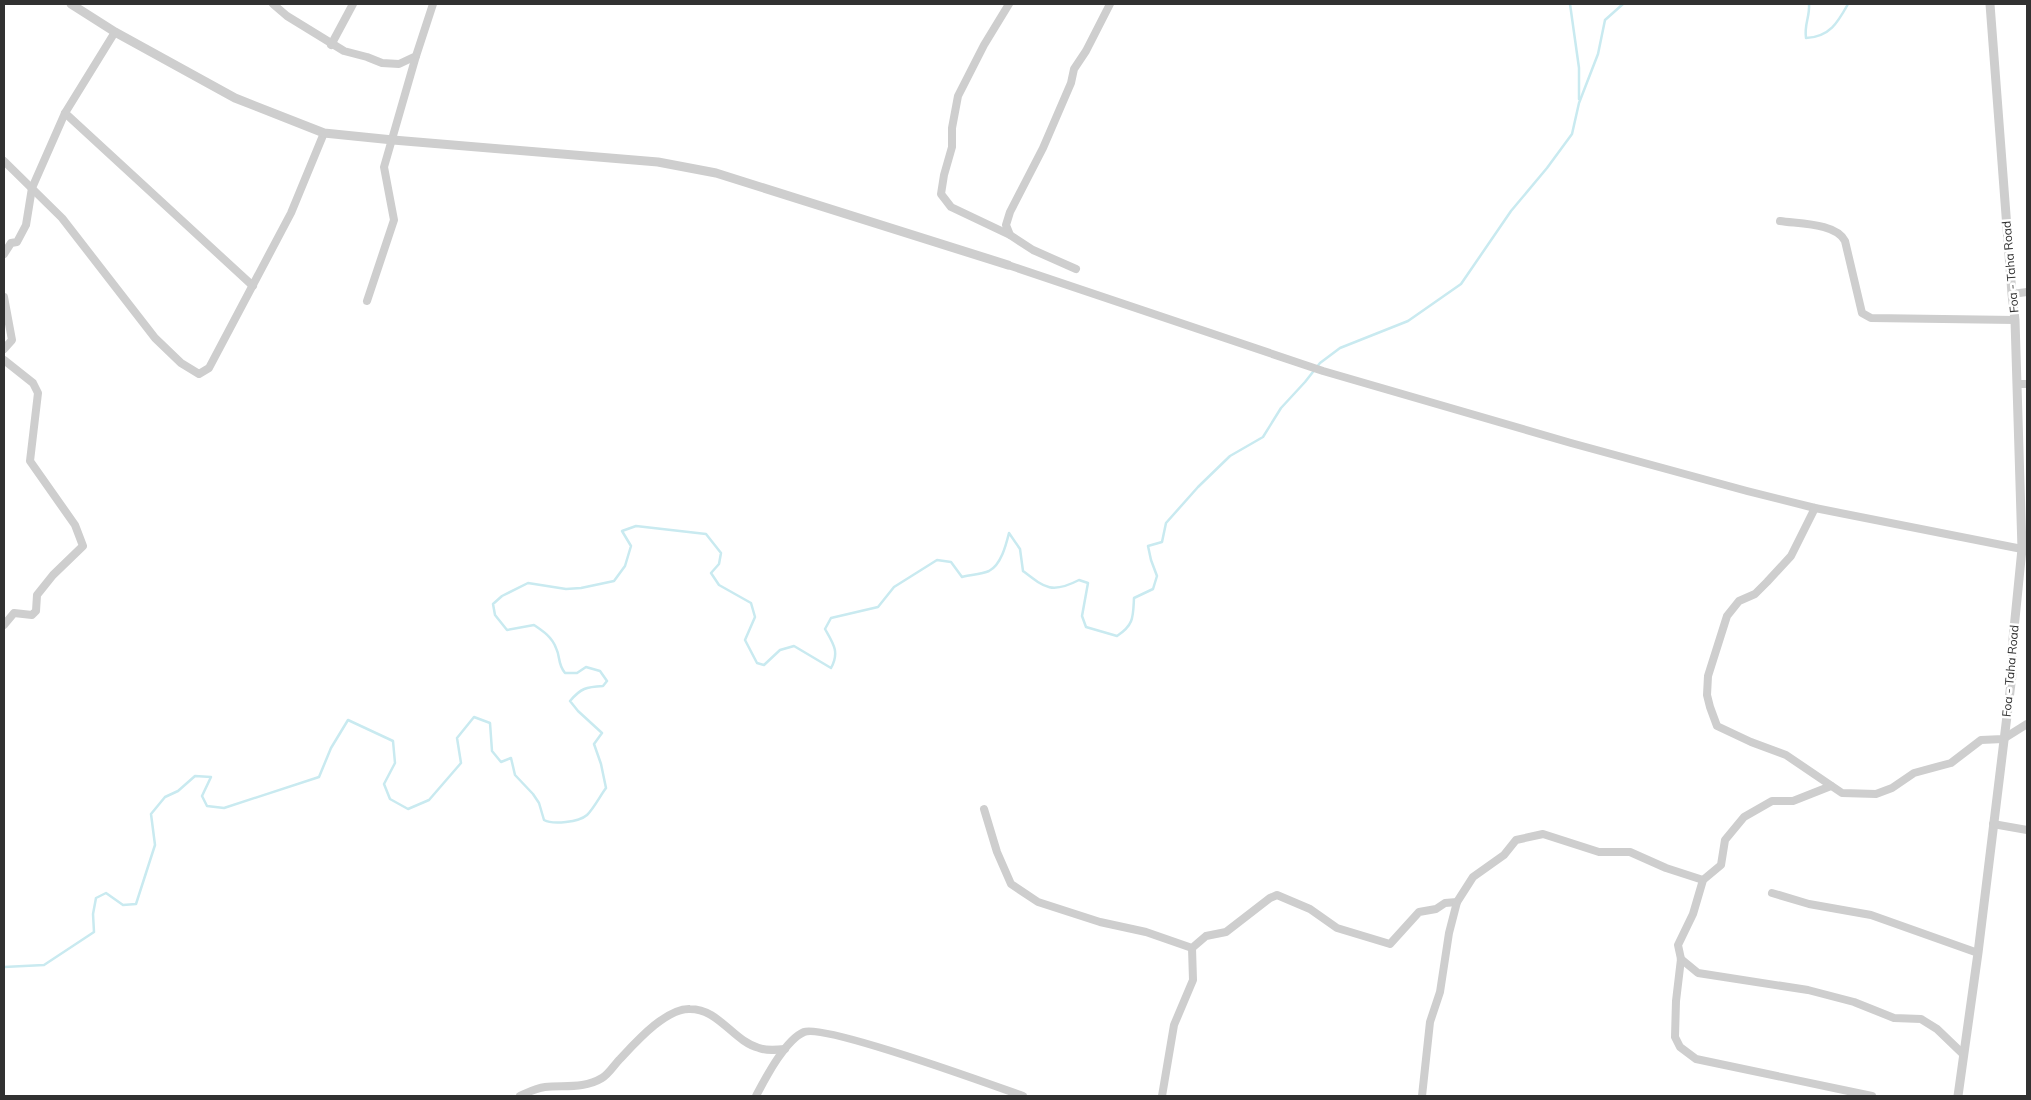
<svg xmlns="http://www.w3.org/2000/svg" width="2031" height="1100" font-family="Mulish,sans-serif">
	<style>
		.lines { fill: none; stroke-linecap: round; stroke-linejoin: round }
		.stream { stroke: #c9eaf0; stroke-width: 2.5 }
		.minor { stroke: #cecece; stroke-width: 8 }
		.tertiary { stroke: #cecece; stroke-width: 9 }
		.labels { text-anchor: middle; dominant-baseline: central; stroke-width: 5; stroke-linejoin: round; paint-order: stroke }
		.street-label { font-size: 12px; fill: #313131; stroke: #fff }
	</style>
	<rect width="100%" height="100%" fill="#fff"/>
	<g class="lines">
		<g class="stream">
			<path d="M1570 4 1579 68V99"/>
			<path d="M1809 4C1810 17 1804 24 1806 38 1830 37 1838 22 1848 4"/>
			<path d="M4 967 44 965 94 932 93 914 96 898 106 893 123 905 136 904 155 845 151 814 165 797 178 791 195 776 211 777 202 796 207 806 224 808 319 777 331 748 348 720 393 741 395 763 384 784 390 799 408 809 429 800 461 763 457 738 474 717 490 723 492 751 501 762 511 758 515 775 533 794 539 803 544 820C553 825 579 822 587 815 594 808 600 796 606 788L601 764 594 744 602 733 578 711 570 701C581 688 586 687 603 686L607 681 600 671 586 667 577 673H565C557 663 561 658 556 648 552 637 543 631 534 625L507 630 495 615 493 604 502 596 528 583 566 589 581 588 614 581 625 566 631 546 622 531 636 526 706 534 721 553 719 564 711 573 719 585 751 603 755 617 745 640 757 663 764 665 780 650 794 646 831 668C840 652 833 643 825 629L831 618 878 607 894 587 937 560 951 562 962 577C970 575 982 574 989 571 1001 565 1006 545 1009 533L1020 549 1023 571C1045 588 1052 594 1079 580L1088 583 1082 616 1086 627 1117 636C1134 625 1133 617 1134 598L1153 589 1157 576 1151 560 1148 546 1162 542 1166 523 1198 487 1230 456 1263 437 1281 408 1305 382 1320 363 1340 348 1408 321 1461 284 1511 211 1547 168 1572 134 1579 103 1598 54 1605 20 1623 4"/>
		</g>
		<g class="minor">
			<path d="M273 4 287 16 344 51 367 57 382 63 399 64 416 56 433 4"/>
			<path d="M1009 4 984 45 958 96 952 128V147L944 175 941 194 951 207 1010 235"/>
			<path d="M331 45 353 4"/>
			<path d="M65 113 253 286"/>
			<path d="M4 161 62 218 155 338 181 363 199 374 209 368 291 213 324 133"/>
			<path d="M1780 221C1799 224 1836 223 1845 241L1862 313 1871 318 2015 320"/>
			<path d="M4 254 11 243 17 242 26 225 32 188 65 113 115 32"/>
			<path d="M1008 265 1323 371 1571 443 1747 491 1815 508 2027 550"/>
			<path d="M1076 269 1033 250 1010 235 1006 225 1010 212 1043 148 1071 83 1074 69 1086 51 1110 4"/>
			<path d="M2012 294 2027 292"/>
			<path d="M4 297 12 340 4 349"/>
			<path d="M367 301 394 220 384 167 416 56"/>
			<path d="M4 360 33 383 38 393 30 461 75 525 83 546 53 575 37 595 36 611 32 615 14 613 4 625"/>
			<path d="M2018 384H2027"/>
			<path d="M1815 508 1791 556 1767 582 1755 594 1739 601 1727 616 1708 676 1707 695 1710 707 1717 726 1751 742 1786 755 1842 793 1876 794 1892 788 1914 773 1951 763 1981 740 2003 739 2027 724"/>
			<path d="M1831 786 1793 801H1772L1744 817 1725 840 1721 865 1703 880 1693 914 1678 945 1681 959 1676 1001 1675 1037 1680 1047 1696 1059 1872 1096"/>
			<path d="M984 809 997 852 1011 884 1038 902 1100 922 1146 932 1192 948 1206 936 1226 932 1270 898 1277 895 1310 909 1337 928 1390 944 1419 912 1436 909 1445 903 1457 902 1473 877 1504 855 1516 840 1543 834 1599 852H1630L1666 868 1703 880"/>
			<path d="M1993 824 2027 830"/>
			<path d="M1772 893 1809 904 1871 915 1978 953"/>
			<path d="M1681 959 1698 973 1808 990 1854 1002 1894 1018 1921 1019 1937 1029 1963 1054"/>
			<path d="M520 1096C529 1092 536 1088 545 1087 564 1085 584 1089 602 1078 609 1074 614 1065 620 1059 636 1042 666 1008 690 1009 719 1009 733 1041 759 1048 767 1051 776 1050 785 1049"/>
			<path d="M756 1096C765 1079 785 1040 804 1032 825 1024 992 1085 1023 1096"/>
			<path d="M1162 1096 1174 1025 1193 980 1192 948"/>
			<path d="M1422 1096 1430 1022 1440 992 1449 933 1457 902"/>
		</g>
		<g class="tertiary">
			<path d="M71 4 115 32 235 98 324 133 393 140 658 162 716 173 1008 265"/>
			<path d="M1958 1096 1978 953 2012 675 2013 639 2022 549 2015 320 2012 294 1990 4"/>
		</g>
	</g>
	<g class="labels">
		<g class="street-label">
			<text transform="translate(2010 267) rotate(-95)">Foa - Taha Road</text>
			<text transform="translate(2010 671) rotate(-85)">Foa - Taha Road</text>
		</g>
	</g>
	<rect width="2031" height="1100" fill="none" stroke="#313131" stroke-width="10"/>
</svg>
